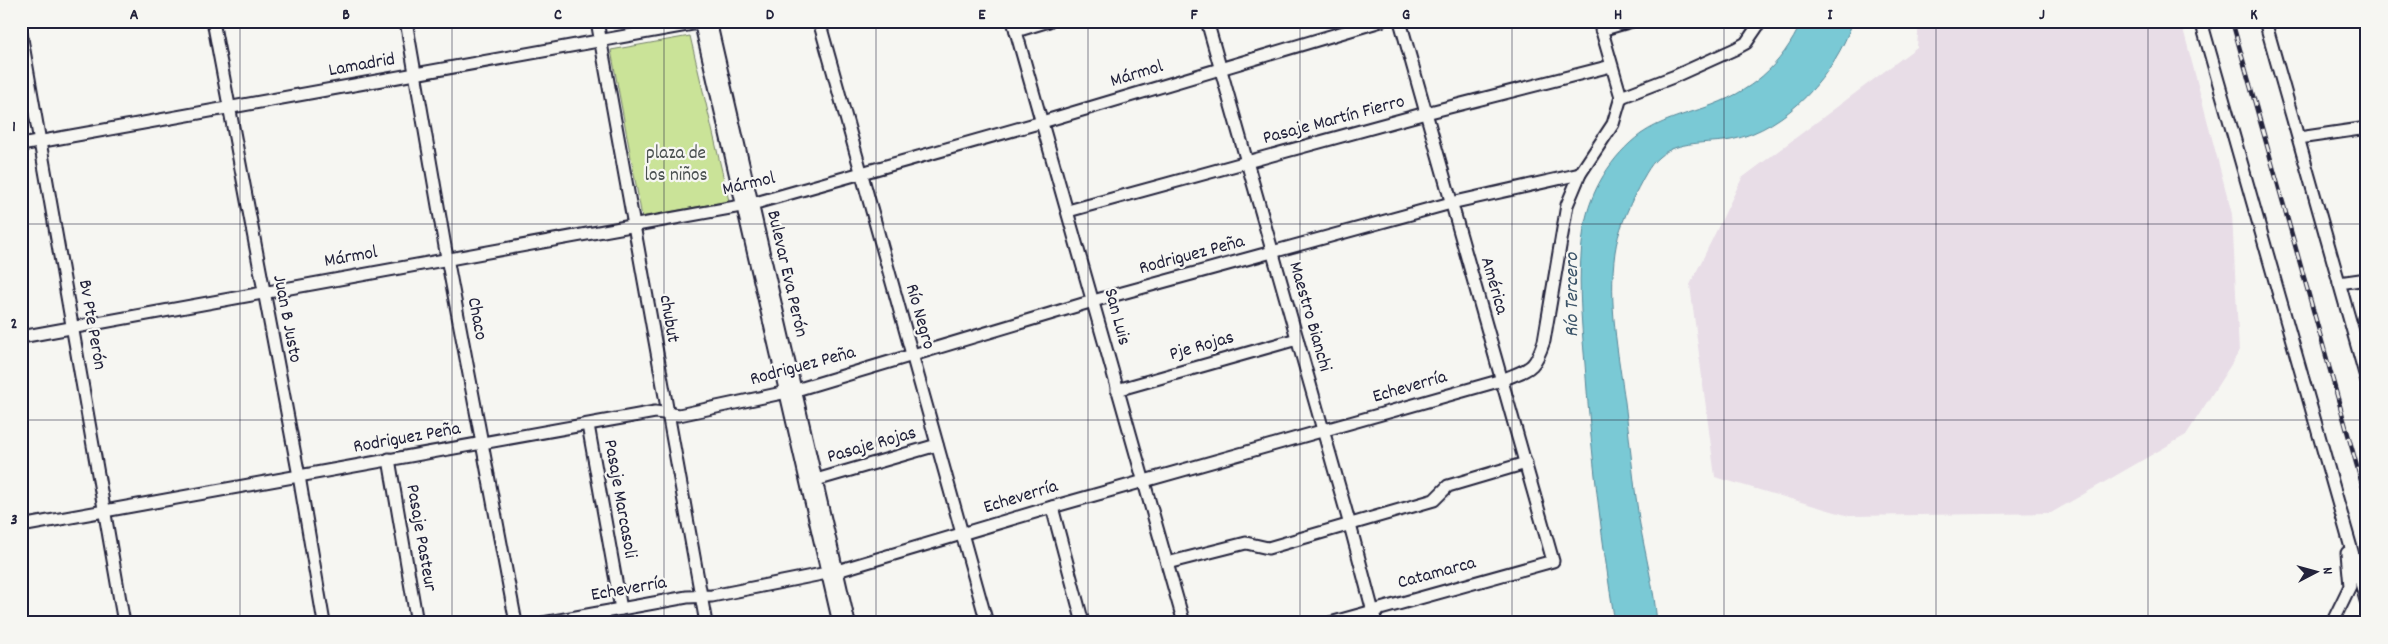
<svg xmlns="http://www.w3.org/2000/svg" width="2388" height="644" font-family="Dekko,sans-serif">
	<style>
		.built { fill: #e8dde7 }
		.green { fill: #cae398; stroke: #76826a }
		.water { fill: #7ac9d5; stroke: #578697 }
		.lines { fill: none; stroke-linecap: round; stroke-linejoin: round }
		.minor-casing { stroke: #22223b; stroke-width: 15 }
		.minor { stroke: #f6f6f2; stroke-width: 11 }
		.rail-casing { stroke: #22223b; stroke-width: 4.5 }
		.rail { stroke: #f6f6f2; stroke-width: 2.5; stroke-dasharray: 8; stroke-linecap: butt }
		.grid { fill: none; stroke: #22223b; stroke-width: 1; stroke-opacity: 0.55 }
		.labels { text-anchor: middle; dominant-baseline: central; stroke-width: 4.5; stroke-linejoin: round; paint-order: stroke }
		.street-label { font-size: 19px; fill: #22223b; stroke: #f6f6f2 }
		.park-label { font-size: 19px; fill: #4c5252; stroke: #f6f6f2 }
		.water-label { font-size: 20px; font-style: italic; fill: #3c5469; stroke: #f6f6f2 }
		.neatline { fill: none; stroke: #22223b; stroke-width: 2 }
		.grid-label { font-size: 16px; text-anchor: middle; font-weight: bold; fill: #22223b }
	</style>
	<rect width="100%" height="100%" fill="#f6f6f2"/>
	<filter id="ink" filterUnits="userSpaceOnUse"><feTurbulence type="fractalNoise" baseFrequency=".02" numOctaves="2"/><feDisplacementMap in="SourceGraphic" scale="10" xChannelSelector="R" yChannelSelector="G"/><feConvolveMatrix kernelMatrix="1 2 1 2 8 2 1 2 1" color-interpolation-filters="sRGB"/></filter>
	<g filter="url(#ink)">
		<path class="built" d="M1919 21H2181L2232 214 2239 352 2186 435 2051 513 1849 516 1715 477 1690 285 1742 178 1917 47Z"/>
		<path class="green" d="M690 36 729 201 642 217 611 50Z"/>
		<path class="water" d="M1802 21H1853C1835 74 1788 128 1731 140 1707 144 1678 140 1659 157 1649 165 1642 181 1636 192 1627 211 1618 231 1615 252 1608 302 1618 353 1625 402 1630 441 1633 480 1639 519 1645 554 1654 587 1657 623H1615C1601 537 1591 450 1585 364 1581 319 1577 273 1584 228 1590 191 1611 156 1641 134 1660 121 1682 115 1704 108 1751 92 1781 67 1802 21Z"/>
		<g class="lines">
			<g class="minor-casing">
				<g id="minor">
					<path d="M213 21 299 476 324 623"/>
					<path d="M406 21 447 258 516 623"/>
					<path d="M597 21 706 623"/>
					<path d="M700 21 839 623"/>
					<path d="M710 21 849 623"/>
					<path d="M819 21 987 623"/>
					<path d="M1013 21 1184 623"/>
					<path d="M1207 21 1350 525 1376 623"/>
					<path d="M1599 21 1621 97"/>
					<path d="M2201 21 2367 604"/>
					<path d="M2265 21 2367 381"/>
					<path d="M1601 30 1632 21"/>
					<path d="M1016 31 1049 21"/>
					<path d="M21 33 124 623"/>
					<path d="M1621 97 1673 77 1735 49 1746 43 1761 21"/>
					<path d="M2299 138 2367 128"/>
					<path d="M21 145 709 21"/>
					<path d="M1068 211 1426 113 1611 66"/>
					<path d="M2339 283 2367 279"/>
					<path d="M21 337 752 204 1042 122 1381 21"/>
					<path d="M1117 390 1297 339"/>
					<path d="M588 425 621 609"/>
					<path d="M389 459 417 623"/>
					<path d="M816 480 937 445"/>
					<path d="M1052 507 1083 623"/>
					<path d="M21 526 655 412 679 415 796 390 1093 301 1451 203 1580 174"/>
					<path d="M1167 563 1246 543 1268 548 1434 500 1448 486 1526 463"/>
					<path d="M543 623 687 597 712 596 837 571 1052 507 1502 380C1530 368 1534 371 1544 341L1567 205 1580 174 1613 124 1621 97"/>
					<path d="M1330 623 1553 561 1400 21"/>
					<path d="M2332 623 2350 586 2347 553"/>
				</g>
			</g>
			<use href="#minor" class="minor"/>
			<g class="rail-casing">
				<path id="rail" d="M2232 21 2367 502"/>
			</g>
			<use href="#rail" class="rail"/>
		</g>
	</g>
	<path class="grid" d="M240 21V623M452 21V623M664 21V623M876 21V623M1088 21V623M1300 21V623M1512 21V623M1724 21V623M1936 21V623M2148 21V623M21 224H2367M21 420H2367"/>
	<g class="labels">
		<g class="street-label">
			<text transform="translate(362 66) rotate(-10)">Lamadrid</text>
			<text transform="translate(1137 75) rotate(-17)">Mármol</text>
			<text transform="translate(1334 121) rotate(-15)">Pasaje Martín Fierro</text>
			<text transform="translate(749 185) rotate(-13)">Mármol</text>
			<text transform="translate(1192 256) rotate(-15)">Rodriguez Peña</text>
			<text transform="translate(351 258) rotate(-10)">Mármol</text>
			<text transform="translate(786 274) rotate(77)">Bulevar Eva Perón</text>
			<text transform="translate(1493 286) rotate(74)">América</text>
			<text transform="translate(919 317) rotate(74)">Río Negro</text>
			<text transform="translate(1116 317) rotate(75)">San Luis</text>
			<text transform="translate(1309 317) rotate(74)">Maestro Bianchi</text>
			<text transform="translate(286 319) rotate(79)">Juan B Justo</text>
			<text transform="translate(476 319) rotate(79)">Chaco</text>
			<text transform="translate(668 319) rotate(80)">chubut</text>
			<text transform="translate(91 325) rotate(80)">Bv Pte Perón</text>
			<text transform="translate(1202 347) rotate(-16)">Pje Rojas</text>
			<text transform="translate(803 367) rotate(-15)">Rodriguez Peña</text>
			<text transform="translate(1410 388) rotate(-16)">Echeverría</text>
			<text transform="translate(407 439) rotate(-10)">Rodriguez Peña</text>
			<text transform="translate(872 446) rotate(-16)">Pasaje Rojas</text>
			<text transform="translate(1021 498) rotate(-17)">Echeverría</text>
			<text transform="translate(619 499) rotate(80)">Pasaje Marcasoli</text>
			<text transform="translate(420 538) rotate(80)">Pasaje Pasteur</text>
			<text transform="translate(1437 574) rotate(-15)">Catamarca</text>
			<text transform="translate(629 590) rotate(-10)">Echeverría</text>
		</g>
		<g class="park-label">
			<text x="676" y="154">plaza de<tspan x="676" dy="22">los niños</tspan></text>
		</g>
		<g class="water-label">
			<text transform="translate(1573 295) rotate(-90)">Río Tercero</text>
		</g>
	</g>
	<rect width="2388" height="644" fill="none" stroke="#f6f6f2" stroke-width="55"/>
	<g transform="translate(2316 572) rotate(84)" stroke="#f6f6f2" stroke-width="4" paint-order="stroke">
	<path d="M0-4L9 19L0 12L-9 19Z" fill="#22223b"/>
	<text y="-8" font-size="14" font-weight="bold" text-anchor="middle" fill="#22223b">N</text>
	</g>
	<rect x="28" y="28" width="2332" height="588" class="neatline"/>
	<g class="grid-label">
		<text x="134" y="19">A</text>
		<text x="346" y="19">B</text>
		<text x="558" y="19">C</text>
		<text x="770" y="19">D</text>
		<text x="982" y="19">E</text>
		<text x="1194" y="19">F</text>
		<text x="1406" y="19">G</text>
		<text x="1618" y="19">H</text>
		<text x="1830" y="19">I</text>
		<text x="2042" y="19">J</text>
		<text x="2254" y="19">K</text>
		<text x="14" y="131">1</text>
		<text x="14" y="328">2</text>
		<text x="14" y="524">3</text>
	</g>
</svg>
